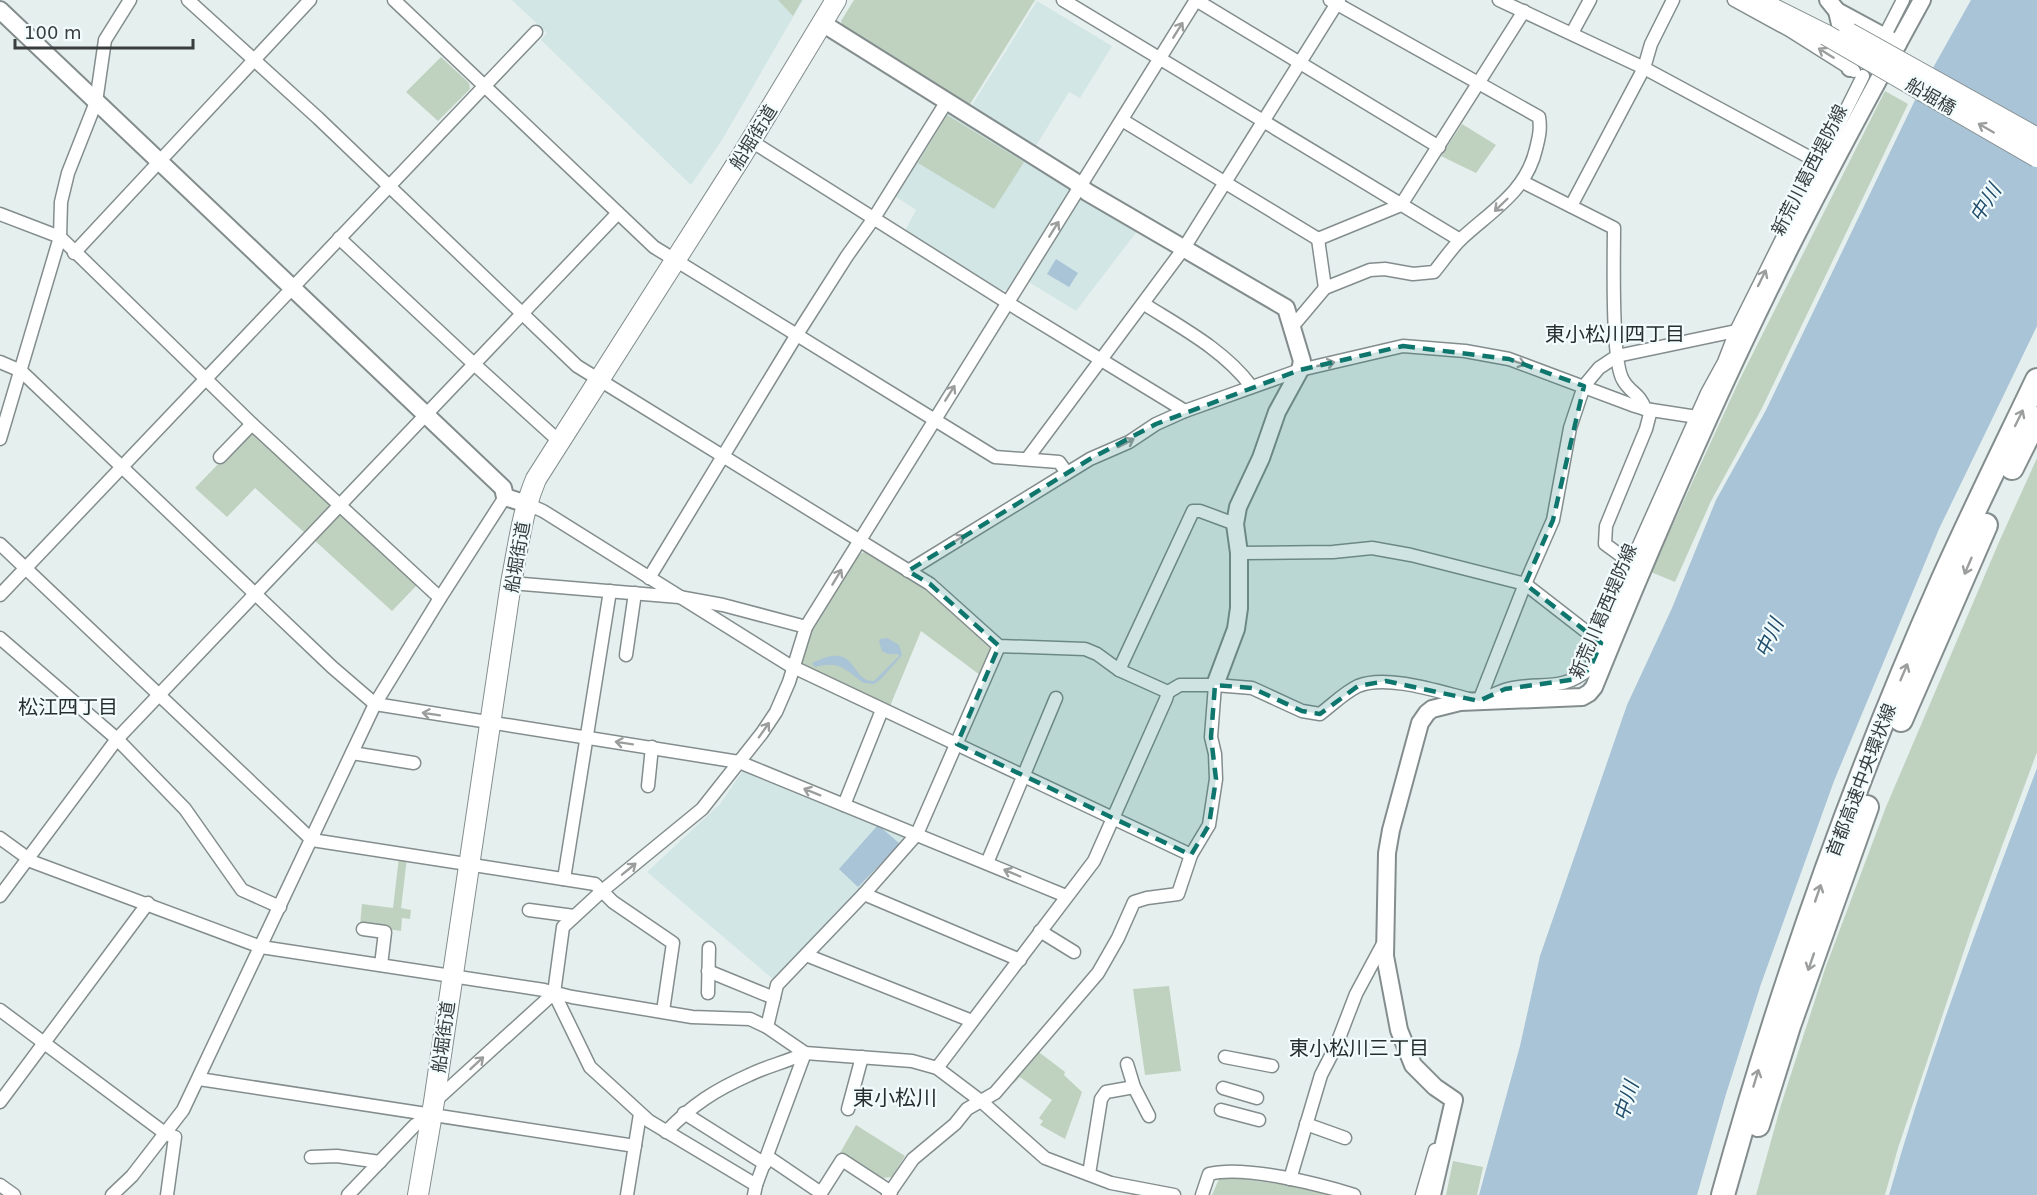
<svg xmlns="http://www.w3.org/2000/svg" width="2037" height="1195" font-family="'DejaVu Sans','Noto Sans JP',sans-serif">
	<style>
		.built { fill: #d2e6e5 }
		.green { fill: #bfd1bf }
		.water { fill: #a9c3d7 }
		.lines { fill: none; stroke-linecap: round; stroke-linejoin: round }
		.street-casing { stroke: #848d8d; stroke-width: 15 }
		.secondary-casing { stroke: #848d8d; stroke-width: 20 }
		.primary-casing { stroke: #848d8d; stroke-width: 22 }
		.highway-casing { stroke: #848d8d; stroke-width: 26 }
		.street { stroke: #fff; stroke-width: 12 }
		.secondary { stroke: #fff; stroke-width: 16 }
		.primary { stroke: #fff; stroke-width: 20 }
		.highway { stroke: #fff; stroke-width: 22 }
		.primary-bridge-casing { stroke: #848d8d; stroke-width: 22; stroke-linecap: butt }
		.primary-bridge { stroke: #fff; stroke-width: 20 }
		.oneway { stroke: #9c9e9e }
		.marked { fill: #0f766e; fill-opacity: 0.2; stroke: #0f766e; stroke-width: 4.5; stroke-dasharray: 12 8; stroke-linejoin: round }
		.labels { text-anchor: middle; dominant-baseline: central; stroke-width: 4.5; stroke-linejoin: round; paint-order: stroke }
		.street-label { font-size: 18px; fill: #393d3d; stroke: #f2fcfc }
		.water-label { font-size: 20px; font-style: italic; fill: #204d6b; stroke: #f2fcfc }
		.neighbourhood-label { font-size: 20px; fill: #272f2e; stroke: #f2fcfc }
		.quarter-label { font-size: 21px; fill: #272f2e; stroke: #f2fcfc }
	</style>
	<rect width="100%" height="100%" fill="#e5efee"/>
	<g class="built">
		<path d="M512 0H803L722 140 691 185 541 40 547 33Z"/>
		<path d="M1037 1 1112 46 1080 98 1069 92 1034 149 969 110Z"/>
		<path d="M947 113 1069 186 1070 190 1084 200 1138 230 1076 311 1019 276 1009 290H1001L905 231 916 210 893 195Z"/>
		<path d="M744 769 903 834 906 842 774 980 647 872 720 804Z"/>
	</g>
	<g class="green">
		<path d="M778 0H802L793 16Z"/>
		<path d="M854 0H1035L967 109 844 31 841 21Z"/>
		<path d="M441 57 469 83 470 89 438 121 406 92Z"/>
		<path d="M1885 91 1908 104 1762 408 1711 501 1675 582 1651 572 1739 381Z"/>
		<path d="M947 115 1024 162 994 209 918 163Z"/>
		<path d="M1462 124 1496 145 1476 173 1441 156Z"/>
		<path d="M251 430 330 505 305 533 255 488 227 517 195 488Z"/>
		<path d="M2037 458V752L1972 927 1898 1148 1885 1195H1756L1781 1105 1825 969 1886 807 1999 542Z"/>
		<path d="M338 511 417 585 392 611 313 539Z"/>
		<path d="M865 552 901 573 937 598 988 643 991 650 980 675 921 631 890 706 799 662 809 632 858 554Z"/>
		<path d="M399 857 407 858 401 908 411 910 410 919 402 918 401 931 360 925 362 904 393 908Z"/>
		<path d="M1169 986 1181 1071 1145 1075 1133 989Z"/>
		<path d="M1037 1052 1040 1053 1065 1072 1064 1075 1082 1092 1065 1139 1040 1125 1043 1121 1039 1118 1052 1100 1020 1077 1013 1084 1011 1083Z"/>
		<path d="M856 1125 905 1156 892 1177 883 1178 840 1153Z"/>
		<path d="M1453 1161 1483 1167 1477 1195H1446Z"/>
		<path d="M1228 1177 1294 1186 1335 1195H1212L1219 1179Z"/>
	</g>
	<g class="water">
		<path d="M1971 0H2037V326L1939 529 1834 781 1761 984 1726 1094 1697 1195H1479L1520 1046 1540 956 1627 705 1672 608 1716 500 1766 410 1915 100Z"/>
		<path d="M1056 259 1078 273 1069 287 1047 274Z"/>
		<path d="M887 638 899 645 902 655 881 679 874 684 864 683C845 670 841 660 815 667L812 663C859 639 849 682 874 681L899 656 898 654H888L882 651 879 642 880 639Z"/>
		<path d="M2037 768V1195H1889C1930 1050 1984 909 2037 768Z"/>
		<path d="M878 825 900 844 858 887 839 869Z"/>
	</g>
	<g class="lines">
		<g class="street-casing">
			<g id="street">
				<path d="M188 0 318 118 577 366 930 584 999 646 1085 649 1097 654 1119 670 1168 692 1180 685H1215L1252 688 1302 711 1320 714C1332 705 1345 692 1358 686 1387 674 1440 692 1469 699"/>
				<path d="M394 0 654 247 995 457 1059 462 1067 473"/>
				<path d="M1063 0 1460 240"/>
				<path d="M1196 0 1439 147"/>
				<path d="M1499 0 1644 68 1820 163"/>
				<path d="M1734 0 1789 30 1854 71"/>
				<path d="M1572 33 1590 0"/>
				<path d="M1884 37 1903 0"/>
				<path d="M1122 120 1318 239 1401 205 1524 11"/>
				<path d="M751 141 1008 303 1185 411"/>
				<path d="M1523 182 1614 228C1614 255 1611 361 1623 380 1630 393 1640 393 1645 409"/>
				<path d="M1571 206 1644 68 1651 44 1673 0"/>
				<path d="M0 214 60 237 252 424 440 598"/>
				<path d="M339 238 474 364 560 442"/>
				<path d="M1318 239 1325 288"/>
				<path d="M74 253 310 0"/>
				<path d="M1144 304C1182 328 1224 350 1251 386"/>
				<path d="M1293 326 1325 288 1370 270 1385 269 1413 274 1434 272C1443 261 1451 249 1461 239 1491 211 1526 192 1536 149 1539 137 1541 129 1539 117L1330 0"/>
				<path d="M0 362 21 371 332 667 375 704 739 762 1066 896"/>
				<path d="M0 439 60 237 61 202 68 173 96 102 105 40 130 0"/>
				<path d="M220 457 252 424"/>
				<path d="M1027 459 1184 248 1339 0"/>
				<path d="M527 504 543 511 789 665 1191 855"/>
				<path d="M0 544 312 840 595 884 613 902 673 943 663 1011"/>
				<path d="M1239 553 1333 552 1372 548 1411 555 1525 584 1601 643"/>
				<path d="M1631 563 1605 544 1606 526 1646 429 1651 410"/>
				<path d="M908 571 1090 459 1129 442 1156 424 1185 411 1300 370 1403 346 1465 351 1509 359 1632 405 1645 409 1697 417"/>
				<path d="M649 578 796 336 847 256 874 218 947 101"/>
				<path d="M511 583 679 597 723 605 806 627"/>
				<path d="M0 595 536 32"/>
				<path d="M0 638 117 739 185 809 242 890 280 907"/>
				<path d="M626 655 635 593"/>
				<path d="M1119 670 1193 511H1200L1235 524"/>
				<path d="M1486 698C1493 695 1500 691 1508 689 1540 681 1562 693 1590 668L1631 563 1707 393 1724 362 1736 331 1863 76"/>
				<path d="M1479 701 1525 584 1553 520 1570 428 1584 386 1599 368 1617 356 1736 331"/>
				<path d="M352 753 414 763"/>
				<path d="M648 786 652 747"/>
				<path d="M844 805 882 710"/>
				<path d="M0 838 33 862 261 947 544 990 572 997 692 1017 750 1019 767 1027 805 1053 912 1061 937 1068 982 1102 1045 1158 1111 1183 1174 1195"/>
				<path d="M987 863 1056 698"/>
				<path d="M564 879 610 591"/>
				<path d="M864 894 1020 960"/>
				<path d="M0 896 117 739 618 213"/>
				<path d="M529 910 574 916"/>
				<path d="M363 929 385 932 381 965"/>
				<path d="M1040 931 1074 952"/>
				<path d="M806 955 972 1021"/>
				<path d="M708 971 774 998"/>
				<path d="M554 993 590 1067 649 1121 756 1185 754 1195"/>
				<path d="M708 993 709 948"/>
				<path d="M0 1010 166 1134 175 1137 167 1195"/>
				<path d="M767 1027 777 985 864 894 917 834 999 646"/>
				<path d="M1225 1057 1272 1066"/>
				<path d="M1127 1064 1134 1087 1149 1116"/>
				<path d="M937 1068 1094 861 1166 699 1168 692"/>
				<path d="M199 1079 635 1146"/>
				<path d="M1223 1088 1257 1098"/>
				<path d="M0 1102 148 903"/>
				<path d="M434 1102 554 993 563 927 602 891 702 809 762 733 776 712 789 682 806 627 1196 0"/>
				<path d="M848 1109 862 1057"/>
				<path d="M1221 1110 1259 1120"/>
				<path d="M684 1113 765 1164"/>
				<path d="M1306 1124 1345 1138"/>
				<path d="M666 1132C692 1105 715 1090 749 1075 767 1066 787 1062 805 1053"/>
				<path d="M311 1157 337 1156 380 1162"/>
				<path d="M768 1157 821 1193 842 1160 891 1192"/>
				<path d="M1089 1174 1101 1099 1106 1092 1134 1087"/>
				<path d="M1290 1179 1321 1075 1336 1046 1356 994 1385 940"/>
				<path d="M0 1185 14 1195"/>
				<path d="M756 1185 805 1053"/>
				<path d="M112 1195 132 1176 183 1110 375 704 440 598 505 497"/>
				<path d="M348 1195 415 1125 432 1114"/>
				<path d="M627 1195 640 1114"/>
				<path d="M888 1195 913 1159 955 1124 967 1109 995 1093 1098 973 1118 938 1134 902 1147 898 1178 894 1191 855 1209 825 1216 779 1215 754 1211 737 1215 685"/>
				<path d="M1202 1195 1209 1174C1244 1165 1319 1184 1354 1195"/>
				<path d="M1422 1195 1435 1150"/>
			</g>
		</g>
		<g class="secondary-casing">
			<g id="secondary">
				<path d="M1828 0 1837 11 1898 44"/>
				<path d="M0 10 503 488 505 497 527 504"/>
				<path d="M1837 11 1850 68"/>
				<path d="M822 23 1074 181 1087 192 1286 308 1302 361 1300 370 1277 412 1261 458 1238 507 1235 524 1239 553V608L1236 629 1215 685"/>
				<path d="M1432 1195 1454 1100 1435 1087 1413 1065 1399 1030 1385 956 1387 853 1391 830 1420 723 1427 713 1432 709 1460 702 1582 697 1589 693 1594 687C1654 539 1718 391 1790 248 1832 165 1877 82 1922 0"/>
			</g>
		</g>
		<g class="primary-casing">
			<g id="primary">
				<path d="M1756 0 1826 35"/>
				<path d="M418 1195 434 1102 511 583C518 548 522 512 536 479L741 157 836 0"/>
			</g>
		</g>
		<g class="highway-casing">
			<g id="highway">
				<path d="M2012 468 2037 418"/>
				<path d="M1901 720 1986 525"/>
				<path d="M1758 1125 1789 1026 1867 807"/>
				<path d="M1723 1195C1781 985 1854 780 1942 581 1972 514 2005 447 2037 380"/>
			</g>
		</g>
		<use href="#street" class="street"/>
		<use href="#secondary" class="secondary"/>
		<use href="#primary" class="primary"/>
		<use href="#highway" class="highway"/>
		<g class="primary-bridge-casing">
			<g id="primary-bridge">
				<path d="M1849 33 2037 138"/>
				<path d="M1826 35 2037 157"/>
			</g>
		</g>
		<use href="#primary-bridge" class="primary-bridge"/>
	</g>
	<defs><path id="oneway-shaft" d="M-6 0H5M1.5-3L5.5 0L1.5 3" fill="none" stroke-width="1.6" stroke-linecap="round" stroke-linejoin="round" transform="scale(1.5)"/></defs>
	<g class="oneway">
		<use href="#oneway-shaft" transform="translate(1178 30) rotate(-58)"/>
		<use href="#oneway-shaft" transform="translate(1826 53) rotate(-148)"/>
		<use href="#oneway-shaft" transform="translate(1986 128) rotate(-150)"/>
		<use href="#oneway-shaft" transform="translate(1501 205) rotate(136)"/>
		<use href="#oneway-shaft" transform="translate(1054 229) rotate(-58)"/>
		<use href="#oneway-shaft" transform="translate(1762 278) rotate(-64)"/>
		<use href="#oneway-shaft" transform="translate(1517 362) rotate(18)"/>
		<use href="#oneway-shaft" transform="translate(1326 364) rotate(-13)"/>
		<use href="#oneway-shaft" transform="translate(950 393) rotate(-58)"/>
		<use href="#oneway-shaft" transform="translate(2019 418) rotate(-64)"/>
		<use href="#oneway-shaft" transform="translate(1126 443) rotate(-27)"/>
		<use href="#oneway-shaft" transform="translate(957 540) rotate(-32)"/>
		<use href="#oneway-shaft" transform="translate(1968 566) rotate(113)"/>
		<use href="#oneway-shaft" transform="translate(837 577) rotate(-59)"/>
		<use href="#oneway-shaft" transform="translate(1904 672) rotate(-67)"/>
		<use href="#oneway-shaft" transform="translate(431 714) rotate(-171)"/>
		<use href="#oneway-shaft" transform="translate(764 730) rotate(-55)"/>
		<use href="#oneway-shaft" transform="translate(624 743) rotate(-171)"/>
		<use href="#oneway-shaft" transform="translate(812 792) rotate(-158)"/>
		<use href="#oneway-shaft" transform="translate(629 869) rotate(-39)"/>
		<use href="#oneway-shaft" transform="translate(1012 873) rotate(-157)"/>
		<use href="#oneway-shaft" transform="translate(1818 893) rotate(-71)"/>
		<use href="#oneway-shaft" transform="translate(1811 962) rotate(109)"/>
		<use href="#oneway-shaft" transform="translate(477 1063) rotate(-43)"/>
		<use href="#oneway-shaft" transform="translate(1756 1078) rotate(-73)"/>
	</g>
	<path class="marked" d="M1403 346 1509 359 1584 386 1553 520 1525 584 1601 643 1590 668 1577 679 1505 689 1479 701 1386 681 1358 686 1320 714 1302 711 1252 688 1215 685 1211 737 1216 779 1209 825 1191 855 957 744 999 646 930 584 908 571 1090 459 1156 424 1300 370Z"/>
	<g class="labels">
		<g class="street-label">
			<text transform="translate(1931 96) rotate(30)">船堀橋</text>
			<text transform="translate(753 137) rotate(-58)">船堀街道</text>
			<text transform="translate(1809 170) rotate(-63)">新荒川葛西堤防線</text>
			<text transform="translate(517 557) rotate(-80)">船堀街道</text>
			<text transform="translate(1603 611) rotate(-67)">新荒川葛西堤防線</text>
			<text transform="translate(1861 780) rotate(-69)">首都高速中央環状線</text>
			<text transform="translate(443 1037) rotate(-82)">船堀街道</text>
		</g>
		<g class="water-label">
			<text transform="translate(1985 203) rotate(-58)">中川</text>
			<text transform="translate(1769 638) rotate(-65)">中川</text>
			<text transform="translate(1626 1101) rotate(-73)">中川</text>
		</g>
		<g class="neighbourhood-label">
			<text x="1615" y="334">東小松川四丁目</text>
			<text x="68" y="707">松江四丁目</text>
			<text x="1359" y="1048">東小松川三丁目</text>
		</g>
		<g class="quarter-label">
			<text x="895" y="1098">東小松川</text>
		</g>
	</g>
	<path d="M15 39v9h178v-9" fill="none" stroke="#393d3d" stroke-width="3"/>
	<text x="24" y="39" font-size="18" fill="#393d3d" stroke="#f2fcfc" stroke-width="4.5" paint-order="stroke">100 m</text>
</svg>
